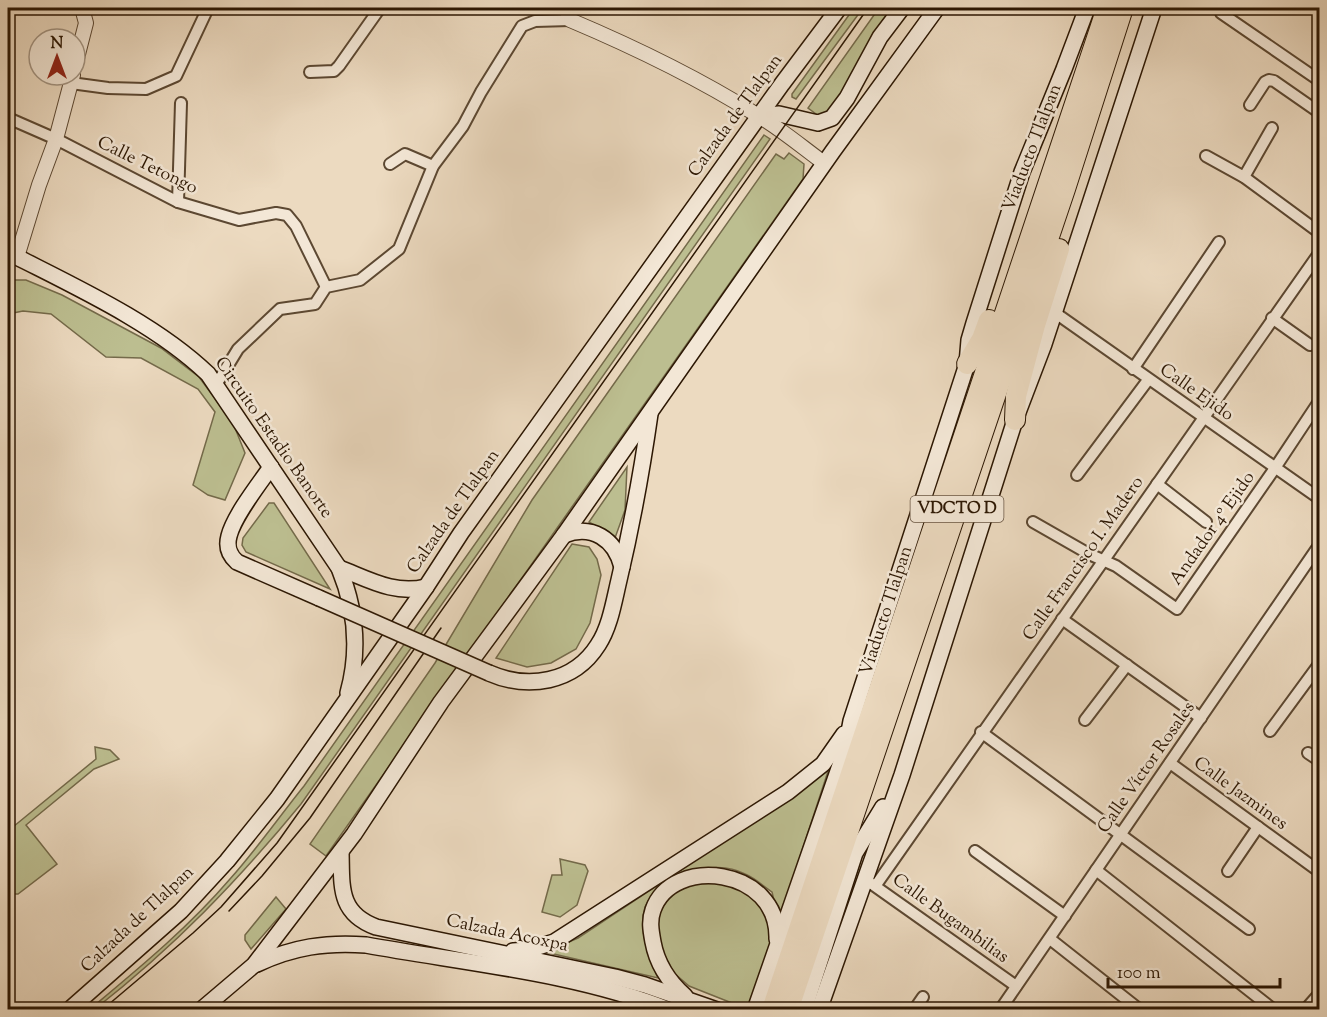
<svg xmlns="http://www.w3.org/2000/svg" width="1327" height="1017" font-family="'Sorts Mill Goudy',serif">
	<style>
		.green { fill: #bcbe90; stroke: #746a4a; stroke-width: 1.5 }
		.lines { fill: none; stroke-linecap: round; stroke-linejoin: round }
		.minor-casing { stroke: #5c4832; stroke-width: 14 }
		.tertiary-casing { stroke: #5c4832; stroke-width: 16 }
		.secondary-casing { stroke: #2c1703; stroke-width: 18 }
		.motorway-casing { stroke: #2c1703; stroke-width: 22 }
		.minor { stroke: #f3e7d6; stroke-width: 10 }
		.tertiary { stroke: #f3e7d6; stroke-width: 14 }
		.secondary { stroke: #f3e7d6; stroke-width: 15 }
		.motorway { stroke: #ecdac0; stroke-width: 20 }
		.tram { stroke: #2c1703; stroke-width: 1.5 }
		.secondary-bridge-casing { stroke: #2c1703; stroke-width: 18; stroke-linecap: butt }
		.secondary-bridge { stroke: #f3e7d6; stroke-width: 15 }
		.labels { text-anchor: middle; dominant-baseline: central; stroke-width: 5; stroke-linejoin: round; paint-order: stroke }
		.shield { fill: #f3e7d6; stroke: #685542; stroke-width: 1.5 }
		.shield-label { font-size: 16px; font-weight: bold; fill: #2c1703 }
		.street-label { font-size: 18px; fill: #2c1703; stroke: #f3e7d6 }
	</style>
	<rect width="100%" height="100%" fill="#ecdac0"/>
	<filter id="stains"><feTurbulence type="fractalNoise" baseFrequency=".00333" numOctaves="4"/><feColorMatrix values="0 0 0 0 .2 0 0 0 0 .09 0 0 0 0 .02 0 0 0 .5 -.17"/></filter>
	<radialGradient id="worn" r=".72"><stop offset=".6" stop-color="#630" stop-opacity="0"/><stop offset="1" stop-color="#630" stop-opacity=".3"/></radialGradient>
	<g class="green">
		<path d="M854 8H863L796 99 792 97V94Z"/>
		<path d="M879 8H897L834 109 815 117 816 114 808 108Z"/>
		<path d="M764 135 770 139 301 804C237 882 174 947 95 1009L89 1010C138 969 188 928 230 879 256 850 279 817 304 786Z"/>
		<path d="M789 153 804 164 803 179 326 856 310 844 435 663 532 500 776 154 784 159Z"/>
		<path d="M8 280H26L62 295 161 348 199 377 233 423 245 453 225 500 208 495 193 485 215 412 198 389 141 358 106 357 51 314 23 311 8 314Z"/>
		<path d="M627 467 625 510 615 538 589 522Z"/>
		<path d="M269 503H274L330 589 246 552 242 545 243 538Z"/>
		<path d="M572 544 589 547 597 559 601 575 590 623 576 649 551 663 527 667 496 658Z"/>
		<path d="M95 747 110 750 119 759 94 769 26 825 57 864 18 894H8V831L96 759Z"/>
		<path d="M834 753 779 921 772 892C763 886 755 878 745 874 720 861 694 869 671 882 662 888 649 896 645 907 638 931 649 957 658 978L545 952 578 938 813 782Z"/>
		<path d="M560 859 585 865 588 871 577 905 560 917 542 912 552 875H562Z"/>
		<path d="M717 883 741 889 758 901 767 917 771 944 747 1009 689 986 674 973 658 944 657 916 671 894 693 884Z"/>
		<path d="M276 897 286 909 251 949 245 940V935Z"/>
	</g>
	<g class="lines">
		<g class="minor-casing">
			<g id="minor">
				<path d="M1221 13 1320 81"/>
				<path d="M310 72 334 71 339 66 380 8"/>
				<path d="M71 83 108 88 146 89 176 76 208 8"/>
				<path d="M1250 105 1265 82 1269 80 1274 81 1320 113"/>
				<path d="M8 118 56 139 178 202 239 220 276 213 287 215 296 226 326 287"/>
				<path d="M1206 156 1244 177 1320 233"/>
				<path d="M390 164 405 154 433 166"/>
				<path d="M1244 177 1272 128"/>
				<path d="M178 202 181 103"/>
				<path d="M1054 312 1320 499"/>
				<path d="M1272 318 1310 345"/>
				<path d="M1133 369 1219 242"/>
				<path d="M216 385 238 349 280 309 315 304 326 287 360 280 399 249 433 166 463 126 481 92 522 26 535 21 570 20"/>
				<path d="M1077 475 1148 380"/>
				<path d="M1157 484 1206 522"/>
				<path d="M1033 522 1089 554 1116 566 1177 609 1275 468 1320 400"/>
				<path d="M1062 619 1201 718"/>
				<path d="M1085 720 1127 665"/>
				<path d="M1270 731 1320 663"/>
				<path d="M981 732 1249 929"/>
				<path d="M1308 753 1320 761"/>
				<path d="M1170 763 1320 872"/>
				<path d="M975 851 1065 916"/>
				<path d="M1096 870 1274 1010"/>
				<path d="M1228 871 1258 827"/>
				<path d="M869 882 1016 986"/>
				<path d="M876 885 1320 252"/>
				<path d="M1050 939 1140 1010"/>
				<path d="M914 1010 923 997"/>
				<path d="M1000 1010 1320 544"/>
				<path d="M1305 1010 1320 993"/>
			</g>
		</g>
		<g class="tertiary-casing">
			<g id="tertiary">
				<path d="M566 8 570 20C634 47 698 78 757 115 781 129 802 147 824 163"/>
				<path d="M75 66 86 23 82 8"/>
				<path d="M17 257 39 185 56 139 73 75"/>
			</g>
		</g>
		<g class="secondary-casing">
			<g id="secondary">
				<path d="M759 116 779 114 818 123 832 118 847 98 880 37 902 8"/>
				<path d="M8 255 17 257C80 289 157 325 208 374L339 568C356 609 360 650 348 693"/>
				<path d="M271 467C259 484 234 516 229 536 226 547 229 555 237 562L319 598"/>
				<path d="M564 535C592 524 615 539 622 567"/>
				<path d="M339 568C368 579 394 595 426 587"/>
				<path d="M489 673C528 690 574 683 598 645 610 627 614 601 619 580 632 525 642 470 650 414"/>
				<path d="M341 852C342 886 338 913 376 927L615 977 645 985 717 1010"/>
				<path d="M513 951 528 950 554 942 788 792 823 764 844 734"/>
				<path d="M257 964C293 947 326 942 366 945 465 963 576 973 669 1010"/>
				<path d="M685 996C668 981 657 964 653 942 651 931 649 921 653 910 672 855 779 867 777 939"/>
				<path d="M69 1010 181 911 227 861 277 799 426 587 461 533 782 84 839 8"/>
				<path d="M201 1010 254 965 354 834 441 702 564 535 833 151 937 8"/>
				<path d="M755 1010 846 748 851 721 967 364 969 340 974 323 1022 172 1064 69 1087 8"/>
				<path d="M804 1010 855 853 883 807"/>
				<path d="M819 1010 902 775 1015 420 1044 344 1154 8"/>
			</g>
		</g>
		<g class="motorway-casing">
			<g id="motorway">
				<path d="M967 364 982 339 989 320"/>
				<path d="M1015 420 1016 396 1035 325 1059 249"/>
				<path d="M772 1010 1107 8"/>
				<path d="M788 1010 1065 189 1123 8"/>
			</g>
		</g>
		<use href="#minor" class="minor"/>
		<use href="#tertiary" class="tertiary"/>
		<use href="#secondary" class="secondary"/>
		<use href="#motorway" class="motorway"/>
		<g class="tram">
			<path d="M229 911 262 876 310 818 441 628"/>
			<path d="M102 1010 193 933 221 907 277 843 868 8"/>
		</g>
		<g class="secondary-bridge-casing">
			<path id="secondary-bridge" d="M319 598 489 673"/>
		</g>
		<use href="#secondary-bridge" class="secondary-bridge"/>
	</g>
	<g class="labels">
		<rect class="shield" x="910.5" y="496" width="93" height="26" rx="4.5"/>
		<g class="shield-label">
			<text x="957" y="509">VDCTO D</text>
		</g>
		<g class="street-label">
			<text transform="translate(736 116) rotate(-54)">Calzada de Tlalpan</text>
			<text transform="translate(1033 148) rotate(-69)">Viaducto Tlalpan</text>
			<text transform="translate(147 166) rotate(26)">Calle Tetongo</text>
			<text transform="translate(1196 393) rotate(35)">Calle Ejido</text>
			<text transform="translate(273 438) rotate(55)">Circuito Estadio Banorte</text>
			<text transform="translate(454 512) rotate(-55)">Calzada de Tlalpan</text>
			<text transform="translate(1213 529) rotate(-55)">Andador 4º Ejido</text>
			<text transform="translate(1084 559) rotate(-55)">Calle Francisco I. Madero</text>
			<text transform="translate(887 611) rotate(-72)">Viaducto Tlalpan</text>
			<text transform="translate(1147 768) rotate(-55)">Calle Víctor Rosales</text>
			<text transform="translate(1240 794) rotate(36)">Calle Jazmines</text>
			<text transform="translate(950 919) rotate(36)">Calle Bugambilias</text>
			<text transform="translate(138 920) rotate(-43)">Calzada de Tlalpan</text>
			<text transform="translate(507 934) rotate(12)">Calzada Acoxpa</text>
		</g>
	</g>
	<rect width="1327" height="1017" fill="none" stroke="#ecdac0" stroke-width="30"/>
	<rect x="9" y="9" width="1309" height="999" fill="none" stroke="#2c1703" stroke-width="3"/>
	<rect x="15" y="15" width="1297" height="987" fill="none" stroke="#2c1703" stroke-width="1.5"/>
	<g transform="translate(57 57)"><circle r="28" fill="#f3e7d6" stroke="#a39482" stroke-width="1.5"/>
	<path d="M0-4.5L10 22L0 15L-10 22Z" fill="#8f2418"/>
	<text y="-9" font-size="16" font-weight="bold" text-anchor="middle" fill="#2c1703">N</text>
	</g>
	<path d="M1108 978v9h172v-9" fill="none" stroke="#2c1703" stroke-width="3"/>
	<text x="1117" y="978" font-size="18" fill="#2c1703" stroke="#f3e7d6" stroke-width="4.5" paint-order="stroke">100 m</text>
	<rect width="100%" height="100%" filter="url(#stains)"/>
	<rect width="100%" height="100%" fill="url(#worn)"/>
</svg>
